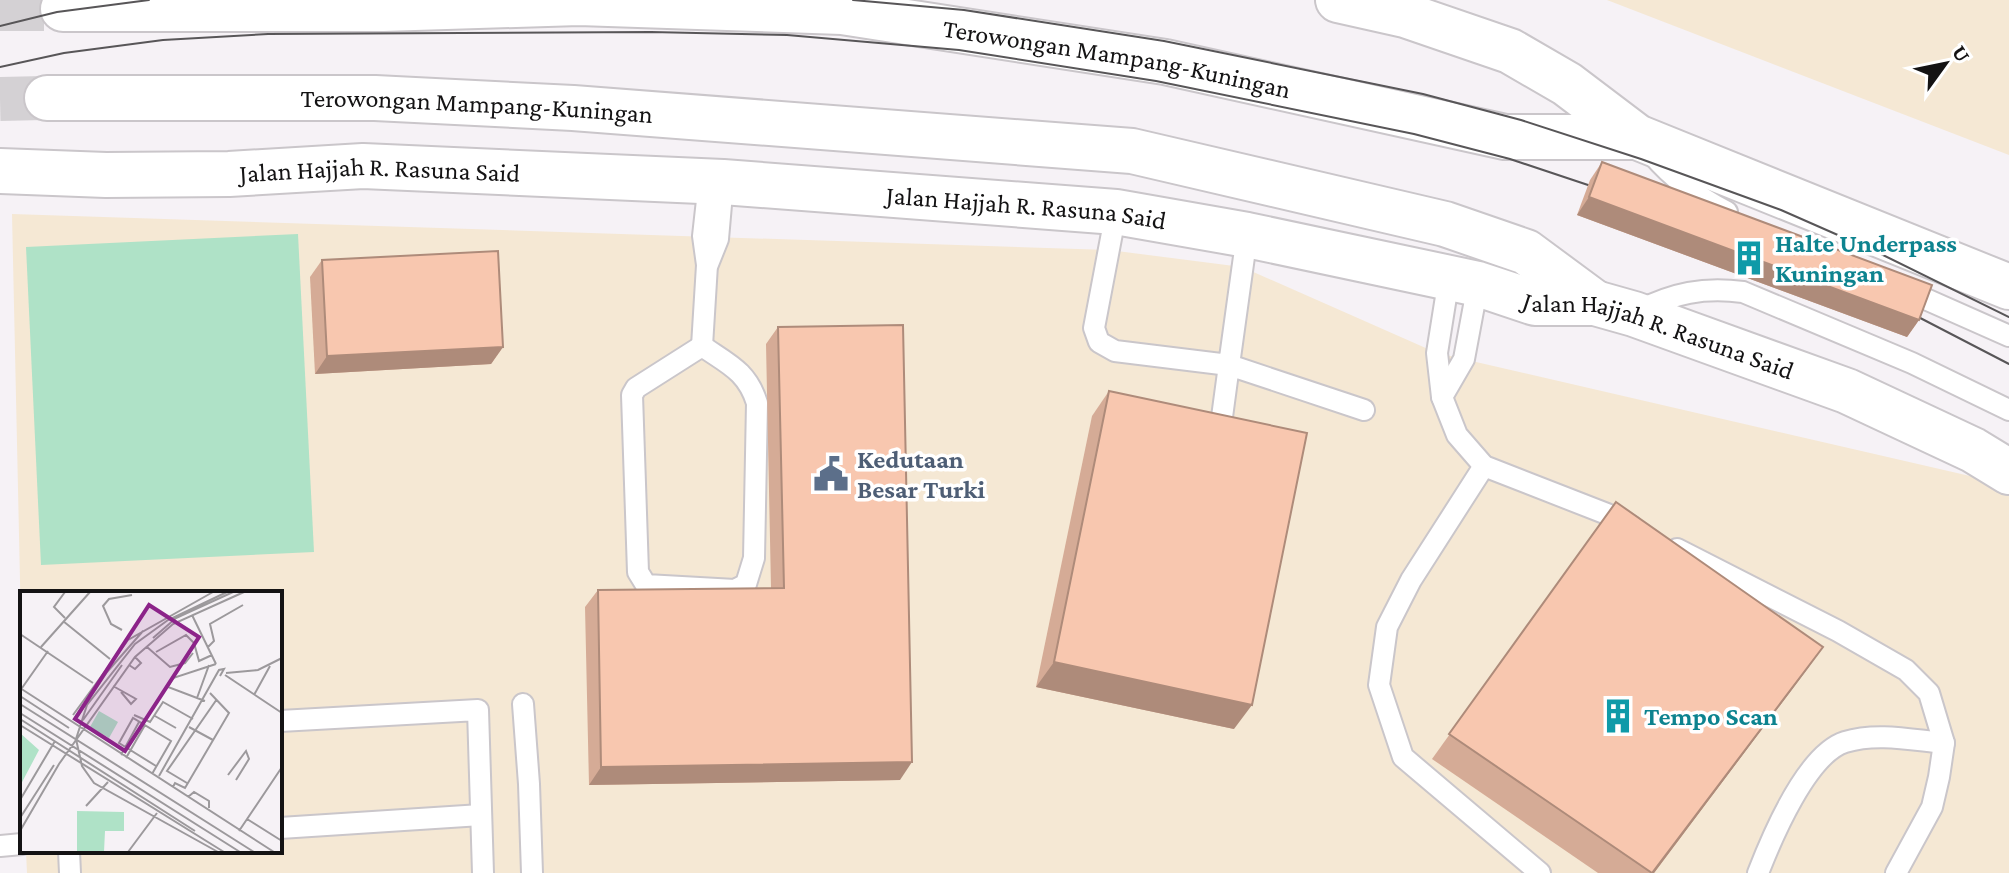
<svg xmlns="http://www.w3.org/2000/svg" width="2009" height="873" font-family="'Crimson Pro',serif">
	<style>
		.commercial { fill: #f5e8d4 }
		.green { fill: #afe2c7 }
		.lines { fill: none; stroke-linecap: round; stroke-linejoin: round }
		.primary-tunnel { stroke: #d4d1d4; stroke-width: 44; stroke-dasharray: 44 22; stroke-linecap: butt }
		.lane-casing { stroke: #cac6ca; stroke-width: 24 }
		.primary-casing { stroke: #cac6ca; stroke-width: 48 }
		.lane { stroke: #fff; stroke-width: 20 }
		.primary { stroke: #fff; stroke-width: 44 }
		.tram { stroke: #585658; stroke-width: 2 }
		.wall { fill: #d5ab96 }
		.shaded-wall { fill: #ae8b7a }
		.building { fill: #f8c7af; stroke: #ae8b7a; stroke-width: 2 }
		.labels { text-anchor: middle; dominant-baseline: central; stroke-width: 7; stroke-linejoin: round; paint-order: stroke }
		.street-label { font-size: 26px; fill: #141314; stroke: #fff }
		.culture-label { font-size: 26px; font-weight: bold; fill: #0d838f; stroke: #fff; text-anchor: start }
		.service-label { font-size: 26px; font-weight: bold; fill: #4e5e75; stroke: #fff; text-anchor: start }
		.inset-road { fill: none; stroke: #9c999c; stroke-width: 2 }
		.view { fill: #8c2389; fill-opacity: 0.15; stroke: #8c2389; stroke-width: 4 }
		.inset-edge { fill: none; stroke: #141314; stroke-width: 4 }
	</style>
	<rect width="100%" height="100%" fill="#f6f2f6"/>
	<g class="commercial">
		<path d="M1607 0H2009V155Z"/>
		<path d="M12 214 1109 250 1242 267 1437 353 2009 485V873H27L26 851H280V593H22V672Z"/>
	</g>
	<path class="green" d="M298 234 314 552 41 565 26 247Z"/>
	<g class="lines">
		<g class="primary-tunnel">
			<path d="M0 9H63"/>
			<path d="M0 99 47 98"/>
		</g>
		<g class="lane-casing">
			<g id="lane">
				<path d="M1652 154C1673 179 1698 197 1727 212"/>
				<path d="M1116 212 1094 328 1099 342 1115 351 1229 365 1247 235"/>
				<path d="M708 264 718 239 723 182"/>
				<path d="M1478 284 1464 359 1442 397 1457 435 1484 466 1607 514 1631 526"/>
				<path d="M1903 289 2009 336"/>
				<path d="M1638 311C1674 293 1703 287 1743 292L1912 363 2009 410"/>
				<path d="M702 346C728 364 747 371 757 403L754 558 746 584 735 590 646 585 638 572 632 395 636 388Z"/>
				<path d="M702 346 707 265 703 236 709 182"/>
				<path d="M1442 397 1437 353 1449 278"/>
				<path d="M1220 432 1229 365 1364 410"/>
				<path d="M1484 466 1411 580 1387 627 1379 685 1403 757 1540 873"/>
				<path d="M1677 549 1838 631 1906 670 1929 693 1944 743 1939 777 1932 807 1896 873"/>
				<path d="M523 704 529 784 532 873"/>
				<path d="M280 721 478 710 483 873"/>
				<path d="M280 828 481 815"/>
				<path d="M0 846 22 844"/>
				<path d="M69 851 70 873"/>
				<path d="M1758 873C1772 837 1807 754 1845 742 1877 732 1912 740 1944 743"/>
			</g>
		</g>
		<g class="primary-casing">
			<g id="primary">
				<path d="M1338 0 1405 15 1510 51 1567 84 1637 137 2009 287"/>
				<path id="s1" d="M63 9H383L579 3 842 12 1165 62 1505 137H1637"/>
				<path id="s2" d="M47 98H375L573 108 1132 151 1445 224 1526 252 1595 303"/>
				<path id="s3" d="M0 171 106 175 229 174 363 166 723 182 1116 212 1247 235 1478 284 1535 303H1595L1634 314 1847 391 1973 450 2009 472"/>
			</g>
		</g>
		<use href="#lane" class="lane"/>
		<use href="#primary" class="primary"/>
		<g class="tram">
			<path d="M853 0 964 10 1164 41 1423 94 1521 120 1641 159 1781 210 1881 254 2009 317"/>
			<path d="M0 26 57 12 149 0"/>
			<path d="M0 67 64 53 163 40 268 34 651 32 787 35 959 50 1156 81 1414 134 1510 159 1609 192"/>
			<path d="M1899 307 2009 364"/>
		</g>
	</g>
	<g class="wall">
		<path d="M1602 162 1919 320 1907 337 1577 215 1590 180Z"/>
		<path d="M322 260 503 347 491 364 315 374 310 277Z"/>
		<path d="M778 327 900 780 589 785 585 607 598 590 771 588 766 344Z"/>
		<path d="M1109 391 1234 729 1036 687 1092 416Z"/>
		<path d="M1616 502 1823 647 1654 873H1598L1432 759Z"/>
	</g>
	<g class="shaded-wall">
		<path d="M1589 197 1919 320 1907 337 1577 215Z"/>
		<path d="M503 347 491 364 315 374 327 356Z"/>
		<path d="M1823 647 1805 672 1654 873H1652Z"/>
		<path d="M1054 662 1252 705 1234 729 1036 687Z"/>
		<path d="M912 762 900 780 589 785 601 767Z"/>
	</g>
	<g class="building">
		<path d="M1602 162 1932 285 1919 320 1589 197Z"/>
		<path d="M498 251 503 347 327 356 322 260Z"/>
		<path d="M903 325 912 762 601 767 598 590 784 588 778 327Z"/>
		<path d="M1109 391 1307 433 1252 705 1054 662Z"/>
		<path d="M1616 502 1823 647 1652 873 1449 734Z"/>
	</g>
	<defs>
		<g id="building-bare" transform="scale(2.76)"><path d="M-4-6H4V6H1V3H-1V6H-4ZM-2.5-4.3h1.7v1.8h-1.7ZM.8-4.3h1.7v1.8H.8ZM-2.5-1h1.7V.8h-1.7ZM.8-1h1.7V.8H.8Z" fill="#0f9aa8" stroke="#fff" stroke-width="2.5" paint-order="stroke"/></g>
		<g id="civic-bare" transform="scale(2.76)"><path d="M-.6-6.5H3V-4.5H.6V-3L4-1V1h2V6H-6V1h2V-1L-.6-3ZM-1.2 2.5V6h2.4V2.5Z" fill="#5c6f8a" stroke="#fff" stroke-width="2.5" paint-order="stroke"/></g>
	</defs>
	<g fill-rule="evenodd">
		<use href="#building-bare" x="1749" y="258"/>
		<use href="#civic-bare" x="831" y="474"/>
		<use href="#building-bare" x="1618" y="716"/>
	</g>
	<g class="labels">
		<g class="street-label">
			<text stroke="none"><textPath href="#s1" startOffset="1058">Terowongan Mampang-Kuningan</textPath></text>
			<text stroke="none"><textPath href="#s2" startOffset="430">Terowongan Mampang-Kuningan</textPath></text>
			<text stroke="none"><textPath href="#s3" startOffset="380">Jalan Hajjah R. Rasuna Said</textPath></text>
			<text stroke="none"><textPath href="#s3" startOffset="1028">Jalan Hajjah R. Rasuna Said</textPath></text>
			<text stroke="none"><textPath href="#s3" startOffset="1676">Jalan Hajjah R. Rasuna Said</textPath></text>
		</g>
		<g class="culture-label">
			<text x="1775" y="243">Halte Underpass<tspan x="1775" dy="30">Kuningan</tspan></text>
			<text x="1644" y="716">Tempo Scan</text>
		</g>
		<g class="service-label">
			<text x="857" y="459">Kedutaan<tspan x="857" dy="30">Besar Turki</tspan></text>
		</g>
	</g>
	<g transform="translate(20 591)">
		<rect width="262" height="262" fill="#f6f2f6"/>
		<path d="M79 120 98 131 89 147 70 136ZM0 142 19 159 0 195ZM57 220 104 221V240H85L84 261H57Z" fill="#afe2c7"/>
		<path class="inset-road" d="M45 1 34 16 45 27M172 24 196 73M43 30 90 68M102 39 91 33 83 15 89 8 112 4M0 43 73 92M133 47 156 27 213 1M21 56 70 1M127 56 150 76 165 72 173 62M188 56 194 50 190 33 223 14M136 61 166 44 174 52 179 70 192 64M109 74 115 78 121 72 115 66M206 82 238 79 262 67M205 84 262 122M93 95 116 108 111 113 101 101M0 97 254 261M2 97 28 60M234 104 250 75M0 105 49 137M177 107 189 74M185 110 148 96 153 87 196 73M0 113 234 261M0 122 220 261M53 124 108 49 193 1M114 124 130 131 143 111 173 128M58 125 87 81 123 40M135 125 156 137M0 128 175 240M63 129 102 74M0 134 204 261M169 136 193 149M101 164 119 131M106 167 125 134M132 183 151 150 113 127 99 152 136 175M208 184 226 160 229 168 216 189M139 185 199 79 204 78 200 85M167 192 147 180 197 108M153 196 155 192 165 197 209 122 190 102M168 206 174 201 189 210V217M0 209 35 150M66 215 88 191M0 227 34 174M227 228 262 250M0 240 39 173 115 66 153 33 224 1M219 240 262 176M108 261 137 222M198 261 74 192 62 175 56 148 67 114 115 53 148 29 207 1"/>
		<path class="view" d="M129 14 179 46 105 160 55 128Z"/>
		<rect width="262" height="262" class="inset-edge"/>
	</g>
	<g transform="translate(1945 64) rotate(57)" stroke="#ffffff" stroke-width="6" paint-order="stroke">
	<path d="M0-6L14 30L0 20L-14 30Z" fill="#141314"/>
	<text y="-12" font-size="22" font-weight="bold" text-anchor="middle" fill="#141314">U</text>
	</g>
</svg>
